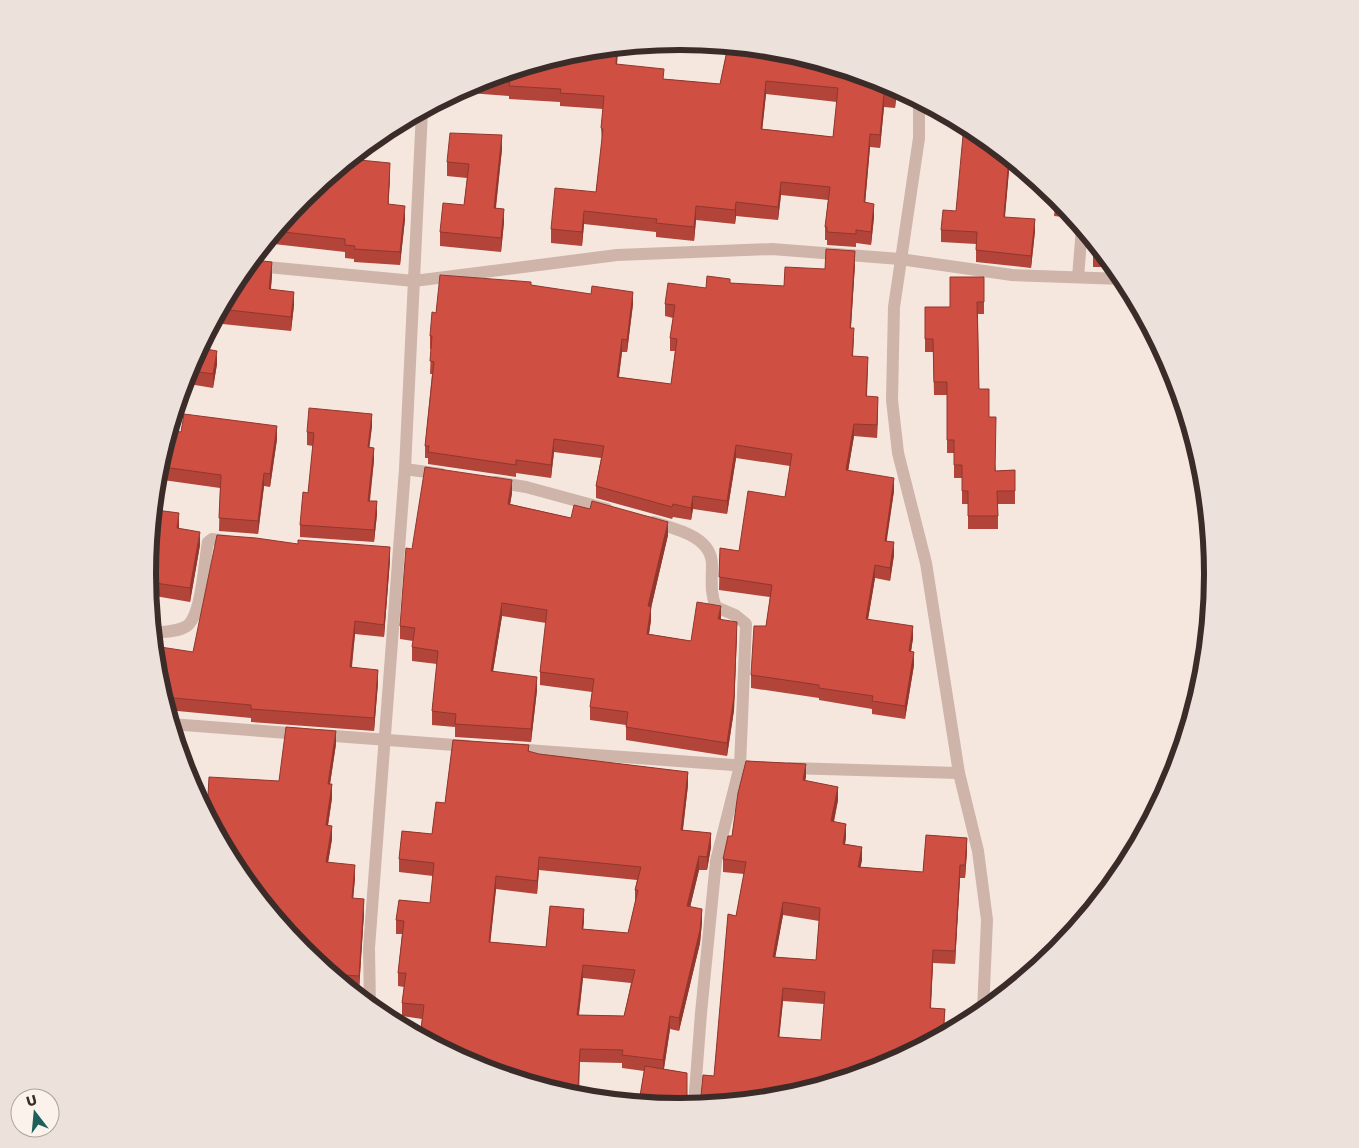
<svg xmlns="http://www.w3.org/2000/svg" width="1359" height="1148" font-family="'Golos Text',sans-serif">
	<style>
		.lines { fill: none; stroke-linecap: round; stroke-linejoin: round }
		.minor { stroke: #ceb4a9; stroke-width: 12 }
		.tertiary { stroke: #ceb4a9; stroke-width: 12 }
		.wall { fill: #b24439; fill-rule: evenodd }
		.shaded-wall { fill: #91372e }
		.building { fill: #cf4f42; stroke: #91372e; fill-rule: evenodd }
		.rim { fill: none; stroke: #3b2c29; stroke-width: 6 }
	</style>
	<rect width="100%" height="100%" fill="#f5e7de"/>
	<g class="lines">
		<g class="minor">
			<path d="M919 101V138L894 307 892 400 898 453 926 563 959 773 978 851 987 920 983 1011"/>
			<path d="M247 265 414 281 617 255 772 249 900 259 1012 275 1123 279"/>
			<path d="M1078 277 1082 228"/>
			<path d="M405 469 441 474"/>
			<path d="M495 482 526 487 607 509"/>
			<path d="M653 522C675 529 712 536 712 565 712 580 710 593 716 607L735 615 746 624 740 766 716 861 701 1013 694 1105"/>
			<path d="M153 633C164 632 177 632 187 626 202 615 204 561 208 542L212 539 233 542"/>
			<path d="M171 724 301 734"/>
			<path d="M321 735 468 746"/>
			<path d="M513 749 747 766"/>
			<path d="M789 768 959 773"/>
		</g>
		<path class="tertiary" d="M370 1006 369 948 405 469 422 111"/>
	</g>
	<g class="wall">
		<path d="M710 44 784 52 884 82 897 89 895 108 884 107 880 148 870 147 865 203 874 217 871 245 856 243V247L827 245V240H825V227L828 200 781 195 778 220 736 216 735 224 696 220 694 241 656 237V232L584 224 582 246 551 243V229L596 192 602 142 601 128 603 109 560 106V102L509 99V96L456 92 476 82 576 51 618 47 617 65 664 79 720 84 727 50 710 48ZM766 94 837 102 833 137 762 129Z"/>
		<path d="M392 127 391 140 375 138 384 131Z"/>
		<path d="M976 131 1010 159 1005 217 1035 231 1031 268 976 262V244L941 242V230L956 211Z"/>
		<path d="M502 149 496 208 504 222 501 252 440 246V232L464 205 467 178 447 176V162Z"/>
		<path d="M390 176 388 204 405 219 400 265 354 262V259L345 258V252L265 243 303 197Z"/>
		<path d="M1056 197 1073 218 1054 216Z"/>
		<path d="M1093 242 1113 267H1093Z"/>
		<path d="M855 264 851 328 854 340 853 356 868 369 867 396 878 409 877 438 854 436 848 471 894 491 886 541 894 555 890 581 875 578 868 619 913 638 911 652 914 665 905 719 872 714V709L819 700V698L751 688V675L766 626 770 597 719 590 720 548 739 551 785 497 790 466 736 458 727 514 693 509 691 520 673 517 672 519 596 498V486L601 458 554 452 551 478 516 473V477L428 464V458H425V446L432 374H430L431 349H430V336L436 313 531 285 633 304 627 352H622L619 377 671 384 675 351H670V338L673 318 665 316V304L706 288 730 283 784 286 825 269Z"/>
		<path d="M272 276 271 289 294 305 291 331 213 323 237 278Z"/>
		<path d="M984 277V314H978L979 389 989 417 996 471 1015 470V504H998V529H968V504H962V478H954V453H947V395H934L933 352H925V307H950Z"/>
		<path d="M206 335 204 348 217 364 213 388 183 383 187 370Z"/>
		<path d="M372 426 369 447 374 460 370 501 377 514 374 542 300 537V525L308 493 313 446 307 445V432Z"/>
		<path d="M181 432 277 439 270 487 264 486 258 534 219 531 220 488 163 480 158 510 179 526V529L200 545 190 602 149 595 147 574 157 470Z"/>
		<path d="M512 493 510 504 571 518 668 535 651 608V620L649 634 691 641 721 619 737 635 734 710 727 756 626 740V725L590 720V707L592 692 540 685V672L546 623 502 616 493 671 537 690 531 742 455 737V727L432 725V711L437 664 412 661V647L413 641 400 639V626L412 549Z"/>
		<path d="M390 560 384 637 355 634 352 667 378 683 374 731 251 722V718L167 710 157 678 193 652Z"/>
		<path d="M453 740 529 745V752L539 754 688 772V785L683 830 711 833V847L707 870H699L690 907 702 909V922L700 943 679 1031 670 1029 664 1069 687 1073V1095L693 1100 701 1096 703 1075 714 1076 728 914 736 916 744 874 723 872V859L728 836H732L738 793 746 761 806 764 805 781 838 787V800L834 822 846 824V837L845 844 862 847V860L860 867 923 872 926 835 967 838V851L965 878H960L955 964 933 963 931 1008 945 1009 944 1034 883 1066 783 1097 680 1107 614 1100V1099L639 1102 644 1071 622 1068V1063L580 1062 579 1097 575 1096 475 1066 420 1037 422 1019 402 1016V1003L404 987 398 986V973L402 934H396V920L399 900 430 903 433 876 399 872V859L402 831 432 834 436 802 445 803ZM539 870 637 880 635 890V903L628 933 583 929 584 909 550 906 546 947 490 942 496 889 537 894ZM783 915 819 921 816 960 775 957ZM583 978 631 983 624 1016 579 1015ZM783 1001 824 1004 821 1040 779 1037Z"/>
		<path d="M336 744 330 784 332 798 328 825 332 839 328 862 355 878 353 898 364 913 359 990 349 989 303 950 237 864H233L207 815 279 781Z"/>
	</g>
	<g class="shaded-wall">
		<path d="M617 47H618L616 78V64Z"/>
		<path d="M766 81V94L761 142V129Z"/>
		<path d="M895 88 897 89 895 108Z"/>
		<path d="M884 94V107L880 148V135Z"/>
		<path d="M391 127H392L391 140Z"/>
		<path d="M870 134V147L864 216V202Z"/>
		<path d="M502 135V149L494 222V208Z"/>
		<path d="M1009 158 1010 159 1004 225V214Z"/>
		<path d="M390 163V176L388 217V204Z"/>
		<path d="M781 182V195L778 220V207Z"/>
		<path d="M736 202V216L735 224V210Z"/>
		<path d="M874 204V217L871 245V232Z"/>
		<path d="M405 206V219L400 265V252Z"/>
		<path d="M696 206V220L694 241V227Z"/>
		<path d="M504 209V222L501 252V238Z"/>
		<path d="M584 211V224L582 246V232Z"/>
		<path d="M1035 219V231L1031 268V256Z"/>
		<path d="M855 251V264L850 340V328Z"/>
		<path d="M272 262V276L269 303V289Z"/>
		<path d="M294 292V305L291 331V317Z"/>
		<path d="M633 292V304L627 352V340Z"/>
		<path d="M206 335 201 362V348L202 342Z"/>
		<path d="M622 339V352L617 389V377Z"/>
		<path d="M217 351V364L213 388V374Z"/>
		<path d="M878 397V409L877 438V425Z"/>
		<path d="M372 414V426L368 460V447Z"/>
		<path d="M854 424V436L846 483V470Z"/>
		<path d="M277 426V439L270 487V474Z"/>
		<path d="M554 439V452L551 478V465Z"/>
		<path d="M736 445V458L727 514V501Z"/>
		<path d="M374 448V460L368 513V501Z"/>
		<path d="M163 467V480L156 523V510Z"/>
		<path d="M264 473V486L258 534V521Z"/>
		<path d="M894 478V491L885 553V541Z"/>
		<path d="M512 480V493L508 517V504Z"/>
		<path d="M693 496V509L691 520V508Z"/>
		<path d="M377 501V514L374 542V530Z"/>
		<path d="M179 513V526L177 542V528Z"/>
		<path d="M668 522V535L651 608V620L647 647 648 606Z"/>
		<path d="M200 532V545L190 602V588Z"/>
		<path d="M894 542V555L890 581V568Z"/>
		<path d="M390 547V560L384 637V625Z"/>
		<path d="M875 565V578L866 631V619Z"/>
		<path d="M502 603V616L491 684V671Z"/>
		<path d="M721 606V619H718Z"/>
		<path d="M355 621V634L350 680V667Z"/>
		<path d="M737 622 734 710 727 756V743Z"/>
		<path d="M913 626V638L909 664V651Z"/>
		<path d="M914 652V665L905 719V706Z"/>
		<path d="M378 670V683L374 731V718Z"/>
		<path d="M537 677V690L531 742V729Z"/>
		<path d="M336 731V744L328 797V784Z"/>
		<path d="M806 764V777L803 793V780Z"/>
		<path d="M688 772V785L681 844V830Z"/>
		<path d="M332 784V798L326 839V825Z"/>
		<path d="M838 787V800L831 834V821Z"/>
		<path d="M846 824V837L843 857V844Z"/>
		<path d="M332 826V839L326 875V862Z"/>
		<path d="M711 833V847L707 870V857Z"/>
		<path d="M967 838V851L965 878V865Z"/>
		<path d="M862 847V860L858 880V867Z"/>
		<path d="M699 856V870L687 920V906Z"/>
		<path d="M539 857V870L537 894V881Z"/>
		<path d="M355 865V878L352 912V898Z"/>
		<path d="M960 865V878L955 964V951Z"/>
		<path d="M496 876V889L489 955V942Z"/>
		<path d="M364 899V913L359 990V976Z"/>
		<path d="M783 902V915L773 970V957Z"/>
		<path d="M584 909V922L582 942V929Z"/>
		<path d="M702 909V922L700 943 679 1031V1018Z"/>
		<path d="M933 950V963L930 1021V1008Z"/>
		<path d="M583 965V978L577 1028V1015Z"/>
		<path d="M783 988V1001L778 1050V1037Z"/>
		<path d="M670 1016V1029L663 1074V1060Z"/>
	</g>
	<g class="building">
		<path d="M728 46 784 52 884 82 895 88V95L884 94 880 135 870 134 864 202 874 204 871 232 856 230V234L827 232V227H825L830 187 781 182 778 207 736 202 735 210 696 206 694 227 656 223 657 219 584 211 582 232 551 229 555 188 596 192 603 129 601 128 604 96 560 93 561 89 509 86 510 82 480 80 576 51 617 47 616 64 664 69 663 79 720 84ZM766 81 838 88 833 137 761 129Z"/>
		<path d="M964 125 976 131 1009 158 1004 214V217L1035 219 1031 256 976 250 977 232 941 230 943 210 956 211Z"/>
		<path d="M450 133 502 135 494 208 504 209 501 238 440 232 443 203 464 205 469 164 447 162Z"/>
		<path d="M349 159 390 163 388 204 405 206 400 252 354 249 355 246 345 245V239L275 231 303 197Z"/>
		<path d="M1056 197V198L1067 210 1054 209Z"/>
		<path d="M1093 242 1102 253H1093Z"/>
		<path d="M826 249 855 251 850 328H854L852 356 868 357 866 396 878 397 877 425 854 424 846 470 894 478 885 541 894 542 890 568 875 565 866 619 913 626 909 651 914 652 905 706 872 701 873 696 819 688V685L751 675 754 626H766L772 585 719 577 720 548 739 551 748 491 785 497 792 454 736 445 727 501 693 496 691 508 673 504 672 507 596 486 604 446 554 439 551 465 516 460V465L428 452 429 446H425L434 362 430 361 432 336H430L432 312 436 313 440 275 531 282V285L591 294 592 286 633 292 627 340 622 339 617 377 671 384 677 339 670 338 675 305 665 304 668 283 706 288 707 276 730 279V283L784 286 785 267 825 269Z"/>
		<path d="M252 260 272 262 269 289 294 292 291 317 220 309 237 278Z"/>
		<path d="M950 277H984V302H977L979 389H989V417H996L995 471 1015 470V491H997L998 516H968V491H962V465H954V440H947V382H934L933 339H925V307H950Z"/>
		<path d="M202 342 201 348 217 351 213 374 187 370Z"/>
		<path d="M309 408 372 414 368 447 374 448 368 501H377L374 530 300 525 303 492 308 493 314 433 307 432Z"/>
		<path d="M184 414 277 426 270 474 264 473 258 521 219 518 221 475 163 467 156 510 179 513 177 528 200 532 190 588 148 582 147 574 157 470 169 430 181 432Z"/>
		<path d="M425 467 512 480 508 504 571 518 574 505 590 509 592 501 668 522 648 606 651 607 647 634 691 641 697 602 721 606 718 619 737 622 734 697 727 743 626 727 628 712 590 707 594 679 540 672 547 610 502 603 491 671 537 677 531 729 455 724 456 714 432 711 438 651 412 647 415 628 400 626 406 548 412 549Z"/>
		<path d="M217 535 256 538 298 544V540L390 547 384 625 355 621 350 667 378 670 374 718 251 709V705L163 697 157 678 154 646 193 652Z"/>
		<path d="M286 727 336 731 328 784H332L326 825 332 826 326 862 355 865 352 898 364 899 359 976 331 974 329 972V970H326L303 950 237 871 238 851 226 850 207 815 209 777 279 781Z"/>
		<path d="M453 740 529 745 528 751 539 754 688 772 681 830 711 833 707 857 699 856 687 906 702 909 700 930 679 1018 670 1016 663 1060 622 1055 623 1050 580 1049 578 1088 572 1087V1096L475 1066 420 1037 424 1005 402 1003 406 973H398L404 921 396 920 399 900 430 903 434 863 399 859 402 831 432 834 436 802 445 803ZM539 857 641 867 635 890H638L628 933 582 929 584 909 550 906 546 947 489 942 496 876 537 881ZM583 965 635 970 624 1016 577 1015Z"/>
		<path d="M746 761 806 764 803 780 838 787 831 821 846 824 843 844 862 847 858 867 923 872 926 835 967 838 965 865H960L955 951 933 950 930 1008 945 1009 943 1034 883 1066 783 1097 680 1107 614 1100V1099L639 1102 645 1066 687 1073V1095L693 1100 701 1096 703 1075 714 1076 728 914 736 916 746 862 723 859 728 836H732L738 793ZM783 902 820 908 816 960 773 957ZM783 988 825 992 821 1040 778 1037Z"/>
	</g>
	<path d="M0 0H1359V1148H0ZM156 574a524 524 0 1 1 1048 0a524 524 0 1 1-1048 0Z" fill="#ece2db" fill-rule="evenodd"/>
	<path class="rim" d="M156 574a524 524 0 1 1 1048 0a524 524 0 1 1-1048 0Z"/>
	<g transform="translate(35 1113) rotate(344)"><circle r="24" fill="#fbf2eb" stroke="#aea39d"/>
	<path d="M0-4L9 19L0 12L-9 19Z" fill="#1b605a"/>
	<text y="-8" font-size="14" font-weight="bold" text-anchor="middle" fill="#3b2c29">U</text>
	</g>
</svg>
